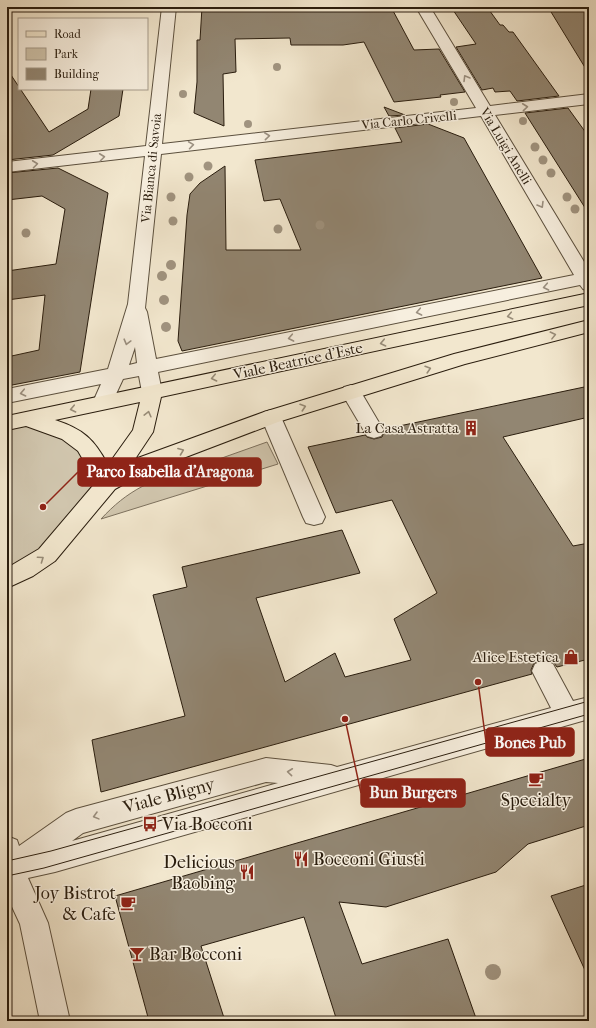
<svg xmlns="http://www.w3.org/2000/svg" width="596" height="1028" font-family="'IM FELL French Canon',serif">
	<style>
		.green { fill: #d0c5ad; stroke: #7d715e }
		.building { fill: #928672; stroke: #2a1d0e }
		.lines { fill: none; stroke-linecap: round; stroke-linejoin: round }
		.minor-casing { stroke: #5c503e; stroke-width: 2 }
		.major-casing { stroke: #2a1d0e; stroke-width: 2 }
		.minor { fill: #f7efdf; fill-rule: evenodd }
		.major { fill: #f2e7ce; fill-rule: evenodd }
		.tram { stroke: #2a1d0e; stroke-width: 1 }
		.tree { fill: #a0937f }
		.oneway { stroke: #9b9081 }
		.oneway2 { stroke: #988c78 }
		.labels { text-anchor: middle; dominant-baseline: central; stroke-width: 3; stroke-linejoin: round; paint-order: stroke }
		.far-street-label { font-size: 13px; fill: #2a1d0e; stroke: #f7efdf }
		.street-label { font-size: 15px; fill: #2a1d0e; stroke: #f7efdf }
		.poi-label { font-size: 15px; fill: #2a1d0e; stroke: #f7efdf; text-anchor: end }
		.near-street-label { font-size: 18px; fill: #2a1d0e; stroke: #f7efdf }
		.near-poi-label { font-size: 18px; fill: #2a1d0e; stroke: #f7efdf; text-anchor: start }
		.leader { fill: none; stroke: #8f2418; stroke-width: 1.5 }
		.callout-dot { fill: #8f2418; stroke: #f7efdf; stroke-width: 1.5 }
		.callout { fill: #8f2418; stroke: #8f2418; stroke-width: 1.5 }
		.callout-label { font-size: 16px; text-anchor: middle; font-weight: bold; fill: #fff }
	</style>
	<rect width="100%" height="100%" fill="#f2e7ce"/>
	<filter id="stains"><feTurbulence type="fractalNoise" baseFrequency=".005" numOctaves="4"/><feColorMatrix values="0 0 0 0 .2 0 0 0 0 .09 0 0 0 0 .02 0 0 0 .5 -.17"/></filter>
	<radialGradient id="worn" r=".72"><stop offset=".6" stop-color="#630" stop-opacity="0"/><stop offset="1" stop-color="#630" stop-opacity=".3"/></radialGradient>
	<g class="green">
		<path d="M21 423 61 432 95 471 92 492 33 560 7 573V426Z"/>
		<path d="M267 442 278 464 101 519C114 505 126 495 143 486Z"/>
	</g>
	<g class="building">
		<path d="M202 7H391L414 50 439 49 465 92 440 95 441 97 394 102 364 42 343 45H291L290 38 235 39 236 72 223 74 224 126 194 113 197 82V40H200Z"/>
		<path d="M451 7H487L500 25H503L509 32H513L559 96 517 101 510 91 495 92 493 88 482 90 456 47 476 44Z"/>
		<path d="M548 7H589V74Z"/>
		<path d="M7 69 49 132 88 109 91 89H123L119 116 53 155 7 160Z"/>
		<path d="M384 107 405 115 389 116Z"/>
		<path d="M568 108 589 137V214L525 113Z"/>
		<path d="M428 124 464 138 542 278 182 351 178 341 187 215 190 194 200 183 225 166 226 250H301L280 199 264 201 255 160 402 142 395 128Z"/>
		<path d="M58 168 108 193 80 372 7 386V357L39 350 45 295 7 300V271L56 264 65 209 42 196 7 200V173Z"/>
		<path d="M589 386V417L503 437 573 546 589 543V659L557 667 554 663 543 659 534 663 531 670 532 674 101 792 92 740 185 716 153 595 187 587 182 567 342 530 360 573 256 598 285 682 335 653 345 677 411 660 394 619 437 593 392 500 336 513 308 447 365 435 367 437 374 439 382 437 385 429Z"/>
		<path d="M589 758V825L528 844 496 872 386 907 339 902 362 964 448 939 477 1021H337L304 917 201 946 225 1021H149L115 896Z"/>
		<path d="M589 884V979L551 896Z"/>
	</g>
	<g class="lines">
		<g class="minor-casing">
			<g id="minor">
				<path d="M162 7H176L162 144 476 108 416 7H430L490 106 589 94V104L495 115 589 270V291L583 289 580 285 158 372 162 392 159 397 152 399 145 397 142 392 139 376 123 379 110 407 103 409 96 407 93 402 101 384 7 403V389L108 369 128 304 145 156 7 172V162L146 146ZM481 116 574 275 156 359 147 312 145 308 161 154ZM135 347 137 363 129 365Z"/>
				<path d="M351 385 358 387 381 426 384 431 381 436 374 438 367 436 341 392 344 387Z"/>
				<path d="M271 410 278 412 281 417 325 517 322 523 314 525 306 523 303 517 261 417 264 412Z"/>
				<path d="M544 660 553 664 573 701 589 697V719L55 872 28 878 48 923 70 1021H40L20 924 7 896V836L17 840 19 846 66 813 76 809 266 758 331 765 337 767 551 708 532 671 535 664ZM266 782 278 783 72 841 83 833Z"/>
			</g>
		</g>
		<g class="major-casing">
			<path id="major" d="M589 293V305L161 397 153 432 135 459 264 412 454 354 589 320V332L465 364 278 422 144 473 115 489 55 561 33 576 7 588V568L39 549 96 482 78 451 62 439 26 426 7 430V416ZM140 402 133 430 108 465C94 439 83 429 55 420Z"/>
		</g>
		<use href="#minor" class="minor"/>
		<use href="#major" class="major"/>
		<g class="tram">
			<path d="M7 861 51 851 589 701"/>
			<path d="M7 876 44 868 589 714"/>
		</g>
	</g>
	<g class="tree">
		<circle cx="277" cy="67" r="4"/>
		<circle cx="183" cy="94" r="4"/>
		<circle cx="454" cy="102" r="4"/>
		<circle cx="523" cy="121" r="4"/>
		<circle cx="248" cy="124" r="4"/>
		<circle cx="535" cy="147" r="4.5"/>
		<circle cx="543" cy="160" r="4.5"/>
		<circle cx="208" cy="166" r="4.5"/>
		<circle cx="551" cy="173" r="4.5"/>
		<circle cx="189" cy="177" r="4.5"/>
		<circle cx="171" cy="197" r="4.5"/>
		<circle cx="567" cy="197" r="4.5"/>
		<circle cx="575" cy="209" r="4.5"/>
		<circle cx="173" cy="221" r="4.5"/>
		<circle cx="320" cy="225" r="4.5"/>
		<circle cx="278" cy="229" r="4.5"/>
		<circle cx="26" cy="233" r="4.5"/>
		<circle cx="171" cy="265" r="5"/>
		<circle cx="162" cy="276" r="5"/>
		<circle cx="164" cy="300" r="5"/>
		<circle cx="166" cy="327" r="5"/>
		<circle cx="493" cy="972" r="8"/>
	</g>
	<defs><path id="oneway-chevron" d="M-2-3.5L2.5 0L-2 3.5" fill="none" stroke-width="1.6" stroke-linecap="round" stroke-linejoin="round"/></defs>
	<g class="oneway">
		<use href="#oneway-chevron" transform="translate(466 78) rotate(-121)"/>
		<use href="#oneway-chevron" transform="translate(525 107) rotate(-6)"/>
		<use href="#oneway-chevron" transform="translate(267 136) rotate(-6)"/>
		<use href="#oneway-chevron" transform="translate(191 145) rotate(-8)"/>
		<use href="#oneway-chevron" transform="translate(102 157) rotate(-7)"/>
		<use href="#oneway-chevron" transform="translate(35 164) rotate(-7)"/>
		<use href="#oneway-chevron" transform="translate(541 205) rotate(59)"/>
		<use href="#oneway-chevron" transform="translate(546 287) rotate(169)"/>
		<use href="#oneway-chevron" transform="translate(419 312) rotate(169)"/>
		<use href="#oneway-chevron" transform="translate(291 338) rotate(169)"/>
		<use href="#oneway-chevron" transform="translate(127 342) rotate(105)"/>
		<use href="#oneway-chevron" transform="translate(23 393) rotate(168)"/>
		<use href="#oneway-chevron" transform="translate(290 772) rotate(-174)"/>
		<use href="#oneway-chevron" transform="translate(96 816) rotate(165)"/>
	</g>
	<g class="oneway2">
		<use href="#oneway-chevron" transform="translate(510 316) rotate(168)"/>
		<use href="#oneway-chevron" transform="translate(553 335) rotate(-14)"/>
		<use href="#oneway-chevron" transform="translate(383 343) rotate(168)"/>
		<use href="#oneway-chevron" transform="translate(428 369) rotate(-17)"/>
		<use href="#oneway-chevron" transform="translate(214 378) rotate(168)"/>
		<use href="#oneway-chevron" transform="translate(303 407) rotate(-18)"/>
		<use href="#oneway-chevron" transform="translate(73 409) rotate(168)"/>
		<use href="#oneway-chevron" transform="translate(148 414) rotate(-76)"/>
		<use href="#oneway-chevron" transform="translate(181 451) rotate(-21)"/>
		<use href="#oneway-chevron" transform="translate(41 559) rotate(-35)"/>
	</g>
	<defs>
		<g id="building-bare" transform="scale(1.2)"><path d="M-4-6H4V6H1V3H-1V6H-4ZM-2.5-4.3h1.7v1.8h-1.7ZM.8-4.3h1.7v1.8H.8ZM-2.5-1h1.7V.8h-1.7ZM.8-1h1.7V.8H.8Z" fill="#8f2418" stroke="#f7efdf" stroke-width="2.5" paint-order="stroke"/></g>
		<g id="shop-bare" transform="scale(1.2)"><path d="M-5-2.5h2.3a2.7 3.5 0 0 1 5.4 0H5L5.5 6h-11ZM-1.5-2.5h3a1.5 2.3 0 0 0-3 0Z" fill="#8f2418" stroke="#f7efdf" stroke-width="2.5" paint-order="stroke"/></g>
		<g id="cafe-bare" transform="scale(1.2)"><path d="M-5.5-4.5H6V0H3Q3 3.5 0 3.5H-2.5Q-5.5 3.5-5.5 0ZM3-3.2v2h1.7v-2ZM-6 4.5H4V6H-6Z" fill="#8f2418" stroke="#f7efdf" stroke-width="2.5" paint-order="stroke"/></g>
		<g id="bus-bare" transform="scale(1.2)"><path d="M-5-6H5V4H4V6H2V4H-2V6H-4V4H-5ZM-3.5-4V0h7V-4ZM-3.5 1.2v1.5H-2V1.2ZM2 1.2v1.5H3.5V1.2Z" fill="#8f2418" stroke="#f7efdf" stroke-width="2.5" paint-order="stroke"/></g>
		<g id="restaurant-bare" transform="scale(1.2)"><path d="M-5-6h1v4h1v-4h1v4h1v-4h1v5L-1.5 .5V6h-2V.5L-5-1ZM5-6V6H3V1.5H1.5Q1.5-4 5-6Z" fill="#8f2418" stroke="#f7efdf" stroke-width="2.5" paint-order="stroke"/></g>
		<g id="bar-bare" transform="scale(1.2)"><path d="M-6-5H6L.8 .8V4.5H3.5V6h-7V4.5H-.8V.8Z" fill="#8f2418" stroke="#f7efdf" stroke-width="2.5" paint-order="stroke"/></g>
	</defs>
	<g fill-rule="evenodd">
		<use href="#building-bare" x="471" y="428"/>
		<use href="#shop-bare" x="571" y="657"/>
		<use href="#cafe-bare" x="536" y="779"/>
		<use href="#bus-bare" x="150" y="824"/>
		<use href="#restaurant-bare" x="301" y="859"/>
		<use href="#restaurant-bare" x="247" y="872"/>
		<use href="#cafe-bare" x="128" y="903"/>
		<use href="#bar-bare" x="137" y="954"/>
	</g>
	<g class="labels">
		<g class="far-street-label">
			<text transform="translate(409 120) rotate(-6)">Via Carlo Crivelli</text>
			<text transform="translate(506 146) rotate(59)">Via Luigi Anelli</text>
			<text transform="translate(151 168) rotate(-84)">Via Bianca di Savoia</text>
		</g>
		<g class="street-label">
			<text transform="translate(298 361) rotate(-12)">Viale Beatrice d'Este</text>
		</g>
		<g class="poi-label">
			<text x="459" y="428">La Casa Astratta</text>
			<text x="559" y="657">Alice Estetica</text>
		</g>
		<g class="near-street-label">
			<text transform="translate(169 796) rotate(-15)">Viale Bligny</text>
		</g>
		<g class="near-poi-label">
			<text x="536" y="800" text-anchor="middle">Specialty</text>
			<text x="162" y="824">Via Bocconi</text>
			<text x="313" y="859">Bocconi Giusti</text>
			<text x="235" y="862" text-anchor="end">Delicious<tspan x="235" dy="21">Baobing</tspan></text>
			<text x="116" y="893" text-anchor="end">Joy Bistrot<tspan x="116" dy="21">&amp; Cafe</tspan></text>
			<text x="149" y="954">Bar Bocconi</text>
		</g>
	</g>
	<path class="leader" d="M43 507L78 472M478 682L486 742M345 719L361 793"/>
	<g class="callout-dot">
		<circle cx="43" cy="507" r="4"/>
		<circle cx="478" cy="682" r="4"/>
		<circle cx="345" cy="719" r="4"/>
	</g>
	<g class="callout">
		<rect x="78" y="458" width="183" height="28" rx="4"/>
		<rect x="486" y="728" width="88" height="28" rx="4"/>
		<rect x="361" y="779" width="104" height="28" rx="4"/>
	</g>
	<g class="callout-label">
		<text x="170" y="477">Parco Isabella d'Aragona</text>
		<text x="530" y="748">Bones Pub</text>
		<text x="413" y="798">Bun Burgers</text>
	</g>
	<rect width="596" height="1028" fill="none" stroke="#f2e7ce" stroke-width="24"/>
	<rect x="8" y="8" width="580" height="1012" fill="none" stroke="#2a1d0e" stroke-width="2"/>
	<rect x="12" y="12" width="572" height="1004" fill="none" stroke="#2a1d0e"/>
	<rect x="18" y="18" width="130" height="72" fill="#f7efdf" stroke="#a59b8b"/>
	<rect x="26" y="31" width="20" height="6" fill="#f2e7ce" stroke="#a59b8b"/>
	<text x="54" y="38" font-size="12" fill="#2a1d0e">Road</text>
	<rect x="26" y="48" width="20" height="12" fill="#d0c5ad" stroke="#a59b8b"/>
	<text x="54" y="58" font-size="12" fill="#2a1d0e">Park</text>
	<rect x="26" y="68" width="20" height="12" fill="#928672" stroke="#a59b8b"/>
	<text x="54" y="78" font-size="12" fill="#2a1d0e">Building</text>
	<rect width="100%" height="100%" filter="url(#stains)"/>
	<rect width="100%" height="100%" fill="url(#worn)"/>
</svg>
